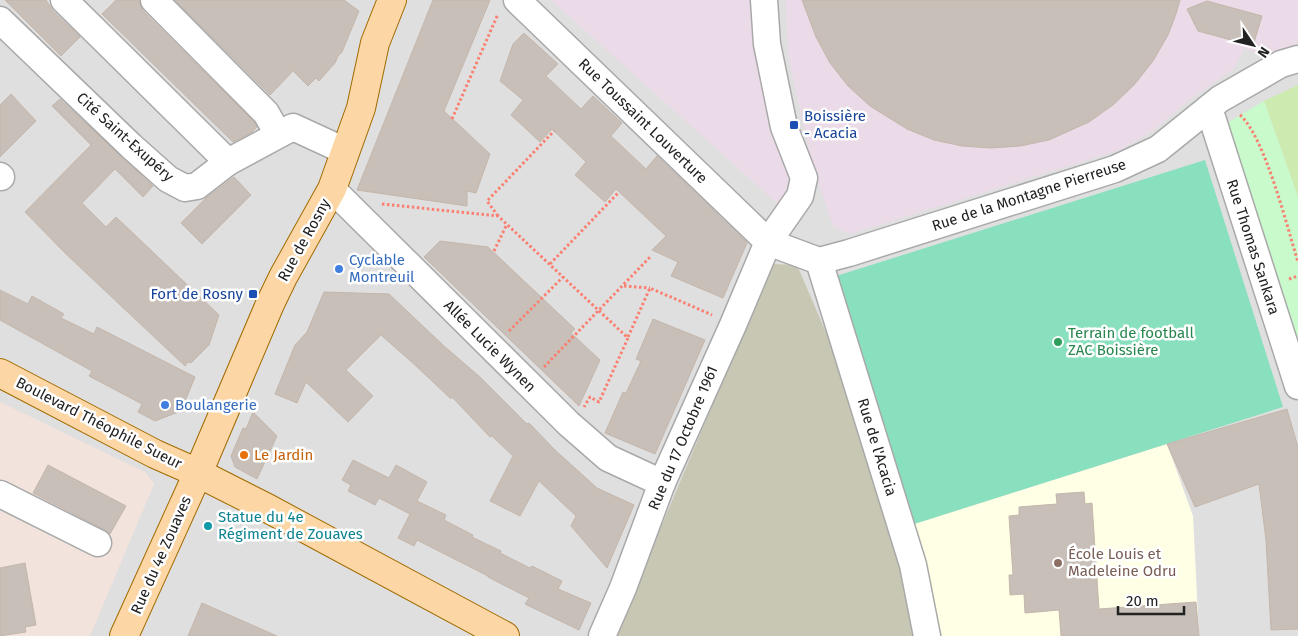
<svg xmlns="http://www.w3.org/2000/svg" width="1298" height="636" font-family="'Fira Sans',sans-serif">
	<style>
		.residential { fill: #e0dfdf }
		.industrial { fill: #ebdbe8 }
		.education { fill: #ffffe5 }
		.military { fill: #f3e3dd }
		.construction { fill: #c7c7b4 }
		.grass { fill: #cdebb0 }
		.park { fill: #c8facc }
		.pitch { fill: #88e0be }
		.building { fill: #c7bfb8; stroke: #c4b6ab }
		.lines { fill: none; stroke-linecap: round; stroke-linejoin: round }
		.minor-casing { stroke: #a9a9a9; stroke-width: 29 }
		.major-casing { stroke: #a06b00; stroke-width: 30 }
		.path { stroke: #fa8072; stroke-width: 3; stroke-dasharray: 2.5 2.5; stroke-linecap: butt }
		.minor { stroke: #fff; stroke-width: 26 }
		.major { stroke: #fcd6a4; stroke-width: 28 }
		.transit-dot { fill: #1a4fb4; stroke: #fff; stroke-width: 2 }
		.shop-dot { fill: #3f7fe0; stroke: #fff; stroke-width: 2 }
		.leisure-dot { fill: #2e9e5b; stroke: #fff; stroke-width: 2 }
		.food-dot { fill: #e8710a; stroke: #fff; stroke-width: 2 }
		.culture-dot { fill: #0f9aa8; stroke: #fff; stroke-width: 2 }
		.education-dot { fill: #8d6e63; stroke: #fff; stroke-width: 2 }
		.labels { text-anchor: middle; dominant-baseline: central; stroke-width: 5; stroke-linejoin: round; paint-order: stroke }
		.transit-label { font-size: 15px; fill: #164399; stroke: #fff; text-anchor: start }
		.street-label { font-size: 15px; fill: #222; stroke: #fff }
		.shop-label { font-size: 15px; fill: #366cbe; stroke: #fff; text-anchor: start }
		.leisure-label { font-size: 15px; fill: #27864d; stroke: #fff; text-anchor: start }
		.food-label { font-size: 15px; fill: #c56008; stroke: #fff; text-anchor: start }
		.culture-label { font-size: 15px; fill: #0d838f; stroke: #fff; text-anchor: start }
		.education-label { font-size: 15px; fill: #785e54; stroke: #fff; text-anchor: start }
	</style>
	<rect width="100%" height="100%" fill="#f2efe9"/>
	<rect class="residential" x="0" y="0" width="1298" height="636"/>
	<g class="industrial">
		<path d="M551 0H764L804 178 789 214Z"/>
		<path d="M786 0H1298V43L1264 55 1244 48 1234 68 1226 74 1184 104 1156 128 1123 149 850 234 833 226 812 163 788 55Z"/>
	</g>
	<path class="education" d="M1167 444 1193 516 1199 636H942L911 525Z"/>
	<path class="military" d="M0 402 145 472 154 484 90 636H0Z"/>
	<path class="construction" d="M772 264 797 265 866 425 918 636H615Z"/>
	<path class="grass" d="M1298 85V197L1264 101Z"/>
	<path class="park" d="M1264 101 1298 197V363L1222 126Z"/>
	<path class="pitch" d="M1205 160 1283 407 911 525 833 277Z"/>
	<g class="building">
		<path d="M5 0H46L53 11 80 37 61 56Z"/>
		<path d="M116 0H139L140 4 143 11 254 122 257 127 252 132 233 142 102 14Z"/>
		<path d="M175 0H344L359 11 342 52 338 56 335 63 319 81 316 78 308 86 293 71 270 95Z"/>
		<path d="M433 0H490L444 111 490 154 476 193 467 191V206L357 190Z"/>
		<path d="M802 0H1180L1176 14 1168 35 1153 61 1134 85 1113 105 1089 122 1049 140 1020 146 991 148 962 146 934 140 907 129 870 106 848 86 830 63 816 37Z"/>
		<path d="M1207 1 1262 16 1253 46 1198 31 1187 9Z"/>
		<path d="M524 33 558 64 546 76 581 109 593 96 622 123 611 136 646 169 657 156 747 243 723 298 671 276 678 262 652 250 666 236 616 189 605 202 575 175 586 162 552 129 540 142 511 115 523 100 500 81 513 44Z"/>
		<path d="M11 94 36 121 0 157V105Z"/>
		<path d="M60 99 153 186 143 197 115 169 82 203 106 227 116 217 219 315 209 345 191 363 188 362 185 366 65 253 25 212 91 145 52 106Z"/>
		<path d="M234 177 251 195 202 244 181 223 206 198Z"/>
		<path d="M440 241 488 247 575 329 571 333 600 360 579 406 424 257Z"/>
		<path d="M0 290 28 304 32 296 64 314 61 318 94 334 97 327 195 377 181 411 155 421 138 412 142 404 89 376 92 371 0 320Z"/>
		<path d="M324 292 389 294 444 346 480 377 527 424 529 423 555 450 597 488 634 505 607 568 571 526 576 516 539 481 520 516 490 501 513 456 492 436 490 437 452 397 451 399 415 365 381 335 346 370 373 396 348 422 306 382 297 403 275 394 295 345 307 332Z"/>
		<path d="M653 319 705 340 655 454 605 433 623 392 626 393 641 361 636 359Z"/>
		<path d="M1287 409 1298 447V629L1271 630 1266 540 1259 484 1195 507 1167 444Z"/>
		<path d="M253 412 277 436 257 479 235 467 231 456 243 428 246 429Z"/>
		<path d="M353 460 389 478 396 465 427 482 417 501 446 515 444 520 473 535 472 537 501 551 500 553 530 568 532 566 562 581 558 589 591 603 579 630 525 604 529 598 488 577V576L417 540 414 546 398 538 410 514 379 498 375 505 348 491 351 485 342 480Z"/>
		<path d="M48 465 126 506 110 534 105 530 33 493Z"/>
		<path d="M1084 492 1085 504 1092 503 1099 609 1196 602 1199 636H1061L1059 610 1025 613 1024 594 1010 595 1009 575H1013L1009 516 1019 515V507L1057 504 1056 494Z"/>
		<path d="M25 563 36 625 25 627 26 632 0 636V568Z"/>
		<path d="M202 603 277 636H188Z"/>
	</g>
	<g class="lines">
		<g class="minor-casing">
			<g id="minor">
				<path d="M64 0 228 162"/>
				<path d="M154 0 266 113 278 134"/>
				<path d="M517 0 768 242 819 261 849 253 1115 169 1158 149 1220 99 1281 64 1298 59"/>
				<path d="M0 20 131 146 168 179 185 188 197 186 228 162 293 127 345 151"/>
				<path d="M1209 108 1298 386"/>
				<path d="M0 176 1 177"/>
				<path d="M332 189 569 424 608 458 662 483"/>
				<path d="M819 261 913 565 927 636"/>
				<path d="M0 494 98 543"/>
				<path d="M602 636 623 588 662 483 733 325 768 242 800 196 804 178 784 127 767 44 764 0"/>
			</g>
		</g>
		<g class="major-casing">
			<g id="major">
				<path d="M0 373 155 454 198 473 269 509 505 636"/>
				<path d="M124 636 198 473 270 304 283 277 332 189 361 108 375 43 392 0"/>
			</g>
		</g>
		<g class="path">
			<path d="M1240 115C1265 137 1287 227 1298 262"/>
			<path d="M452 119 498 14"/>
			<path d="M382 204 498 216 628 338 599 402 590 397 584 407"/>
			<path d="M498 216 487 201 554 131"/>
			<path d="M494 251 507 224"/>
			<path d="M550 264 619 192"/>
			<path d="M1289 279 1298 276"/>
			<path d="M624 286 650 288"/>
			<path d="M509 331 563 277"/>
			<path d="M628 337 650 288 712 315"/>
			<path d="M544 367 651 256"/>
		</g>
		<use href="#minor" class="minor"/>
		<use href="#major" class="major"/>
	</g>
	<g class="transit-dot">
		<rect x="789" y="120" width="10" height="10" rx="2.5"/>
		<rect x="248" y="289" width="10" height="10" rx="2.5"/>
	</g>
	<g class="shop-dot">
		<circle cx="339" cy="269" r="5"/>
		<circle cx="165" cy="405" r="5"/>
	</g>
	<circle class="leisure-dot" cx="1058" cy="342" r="5"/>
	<circle class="food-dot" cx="244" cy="455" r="5"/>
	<circle class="culture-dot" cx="208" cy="526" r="5"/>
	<circle class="education-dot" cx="1058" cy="563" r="5"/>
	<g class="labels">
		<g class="transit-label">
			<text x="804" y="116">Boissière<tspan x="804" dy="17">- Acacia</tspan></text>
			<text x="243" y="294" text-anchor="end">Fort de Rosny</text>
		</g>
		<g class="street-label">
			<text transform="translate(643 121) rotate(44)">Rue Toussaint Louverture</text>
			<text transform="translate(125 137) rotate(42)">Cité Saint-Exupéry</text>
			<text transform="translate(1029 195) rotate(-18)">Rue de la Montagne Pierreuse</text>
			<text transform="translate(304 240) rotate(-61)">Rue de Rosny</text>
			<text transform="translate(1253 247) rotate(72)">Rue Thomas Sankara</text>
			<text transform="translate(490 346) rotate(45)">Allée Lucie Wynen</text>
			<text transform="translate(99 423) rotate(27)">Boulevard Théophile Sueur</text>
			<text transform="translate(683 438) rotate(-67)">Rue du 17 Octobre 1961</text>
			<text transform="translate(877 447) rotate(73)">Rue de l'Acacia</text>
			<text transform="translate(161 555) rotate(-66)">Rue du 4e Zouaves</text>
		</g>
		<g class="shop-label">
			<text x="349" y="260">Cyclable<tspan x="349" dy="17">Montreuil</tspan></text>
			<text x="175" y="405">Boulangerie</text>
		</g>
		<g class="leisure-label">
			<text x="1068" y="333">Terrain de football<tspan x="1068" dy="17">ZAC Boissière</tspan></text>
		</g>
		<g class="food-label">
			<text x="254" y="455">Le Jardin</text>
		</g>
		<g class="culture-label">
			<text x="218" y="517">Statue du 4e<tspan x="218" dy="17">Régiment de Zouaves</tspan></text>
		</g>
		<g class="education-label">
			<text x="1068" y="554">École Louis et<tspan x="1068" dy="17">Madeleine Odru</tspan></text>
		</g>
	</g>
	<g transform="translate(1253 45) rotate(125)" stroke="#ffffff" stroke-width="4" paint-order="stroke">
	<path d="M0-4L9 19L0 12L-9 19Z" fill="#222222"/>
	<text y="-8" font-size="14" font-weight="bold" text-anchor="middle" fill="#222222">N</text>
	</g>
	<path d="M1118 606v8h66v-8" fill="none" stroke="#222222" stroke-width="2.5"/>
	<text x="1126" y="606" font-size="15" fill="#222222" stroke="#ffffff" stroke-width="4" paint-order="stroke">20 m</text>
</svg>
